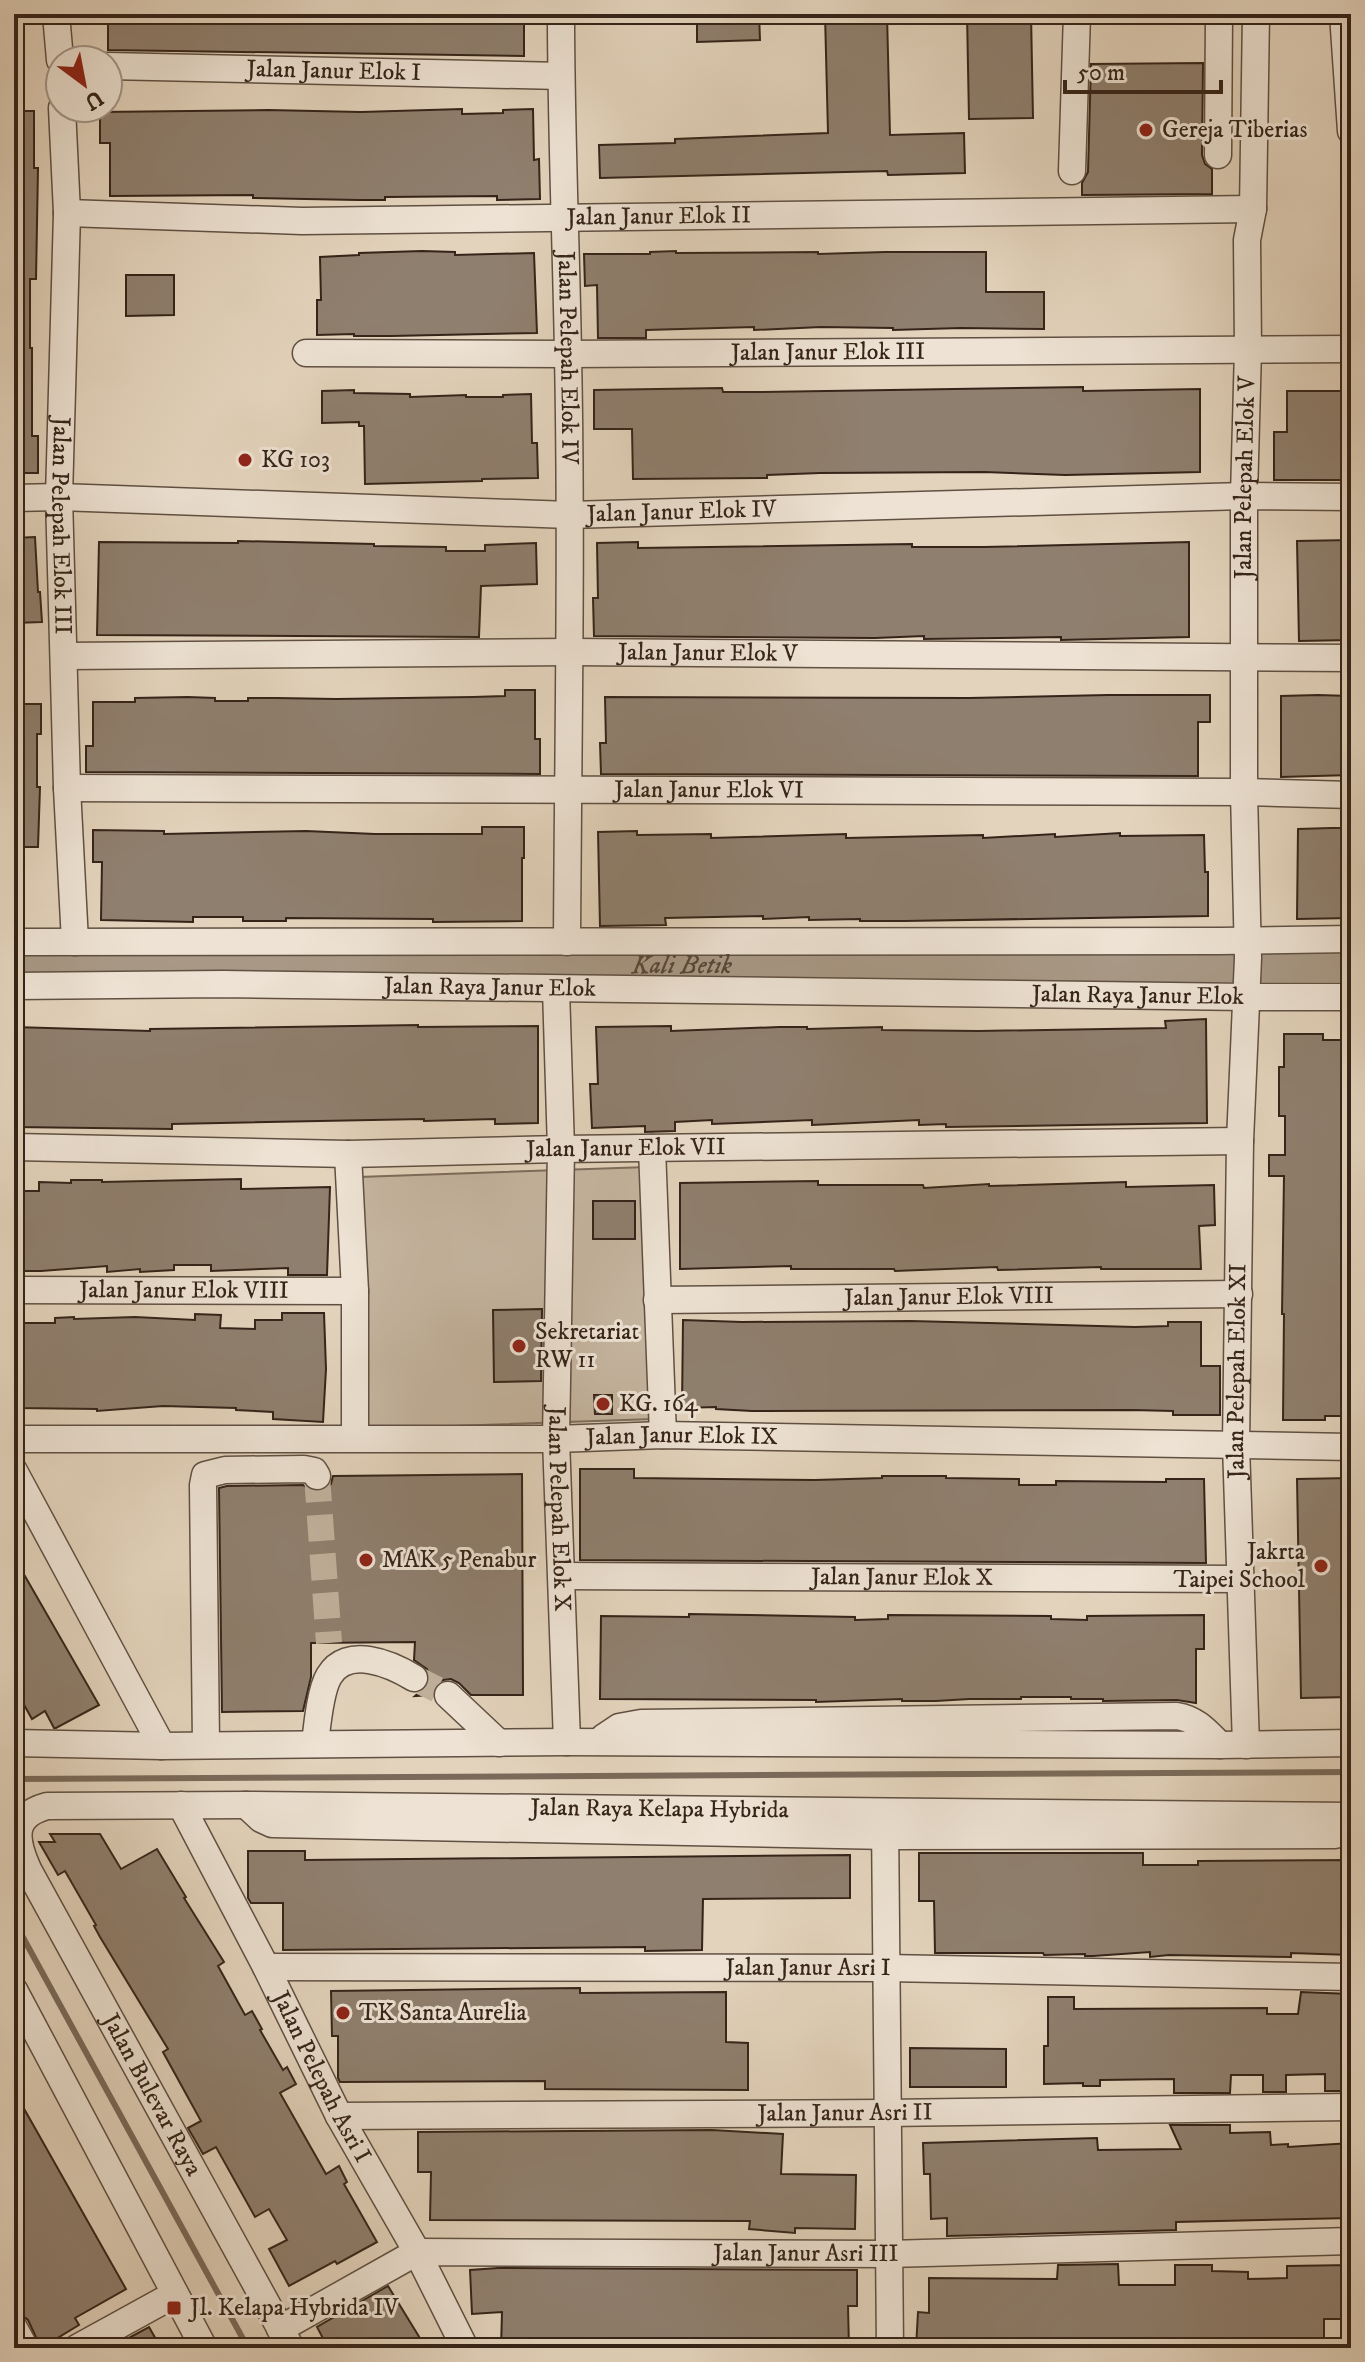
<svg xmlns="http://www.w3.org/2000/svg" width="1365" height="2362" font-family="'IM FELL DW Pica',serif">
	<style>
		.green { fill: #c5b5a0; stroke: #7d6c5c; stroke-width: 2 }
		.lines { fill: none; stroke-linecap: round; stroke-linejoin: round }
		.stream { stroke: #7a6a5a; stroke-width: 6 }
		.river { stroke: #a89885; stroke-width: 38 }
		.building { fill: #8f7f6e; stroke: #352419; stroke-width: 2 }
		.minor-tunnel { stroke: #c0b09b; stroke-width: 26; stroke-dasharray: 26 13; stroke-linecap: butt }
		.minor-casing { stroke: #605042; stroke-width: 29 }
		.minor { stroke: #ede2d3; stroke-width: 26 }
		.poi-dot { fill: #8f2418; stroke: #ede2d3; stroke-width: 3 }
		.labels { text-anchor: middle; dominant-baseline: central; stroke-width: 6; stroke-linejoin: round; paint-order: stroke }
		.street-label { font-size: 24px; fill: #352419; stroke: #ede2d3 }
		.poi-label { font-size: 24px; fill: #352419; stroke: #ede2d3; text-anchor: start }
		.water-label { font-size: 26px; font-style: italic; fill: #584739; stroke: #ede2d3 }
	</style>
	<rect width="100%" height="100%" fill="#e3d3bc"/>
	<filter id="stains"><feTurbulence type="fractalNoise" baseFrequency=".0025" numOctaves="4"/><feColorMatrix values="0 0 0 0 .2 0 0 0 0 .09 0 0 0 0 .02 0 0 0 .5 -.17"/></filter>
	<radialGradient id="worn" r=".72"><stop offset=".6" stop-color="#630" stop-opacity="0"/><stop offset="1" stop-color="#630" stop-opacity=".3"/></radialGradient>
	<path class="green" d="M647 1167 654 1419 366 1429 359 1177Z"/>
	<g class="lines">
		<g class="stream">
			<path d="M14 1779 1351 1772"/>
			<path d="M14 1921 248 2348"/>
		</g>
		<path class="river" id="s1" d="M14 967 1351 963"/>
	</g>
	<g class="building">
		<path d="M697 14H759L760 40 697 42Z"/>
		<path d="M825 14H887L890 135 964 133 965 173 888 175 887 171 600 178 599 145 675 143V139L828 133Z"/>
		<path d="M967 14H1031L1033 118 969 119Z"/>
		<path d="M291 15 524 19V56L108 50V17Z"/>
		<path d="M1203 63 1202 155 1205 164 1212 169V194L1082 195V183L1088 172 1091 64Z"/>
		<path d="M462 109V114L503 113V110L533 109 534 160 539 159 540 199 497 200V196L385 197V200H358L253 198V195L110 196V143H100V112L268 110 361 112Z"/>
		<path d="M14 111H34V168H38L36 279H30V348H32V436H38V473H14Z"/>
		<path d="M422 251 455 252V255L534 253 537 333 391 336H354V334L317 335V300H321L320 257 359 255V253Z"/>
		<path d="M676 251V253L818 252V254L885 252H986V292H1044V329L961 328 893 330V328L821 327 754 330V327L646 330V338H598L597 285 585 286 584 254H650V252Z"/>
		<path d="M126 275H174V315L126 316Z"/>
		<path d="M1083 387V391L1200 389V472L1065 475 984 472 820 473 767 475V478L633 479 632 429H594V390L722 388 723 392H759Z"/>
		<path d="M354 390V393L410 394V397L466 395V397H503V395L531 394 532 443H537L538 478 482 479V481L365 484 364 426H359V422L322 423V391Z"/>
		<path d="M1287 391H1351V480H1274V432H1287Z"/>
		<path d="M35 537 38 592H40L42 622 14 623V538Z"/>
		<path d="M1351 540V640L1299 641 1297 541Z"/>
		<path d="M238 541 374 544V546L446 547V551H485V545L536 543 537 584 481 586 479 637 97 635 99 542 238 543Z"/>
		<path d="M638 542V548L912 544V547H984L1189 542V637L1061 640V637L924 639V636L875 638 594 636 593 598H598L597 543Z"/>
		<path d="M505 690H535V739H540V774L86 772V746H93V702H135V698L188 697 215 698V701H248V698H276L336 699 473 697 505 696Z"/>
		<path d="M1108 695H1210V722H1198V776L601 774 600 743H606L605 697 969 698Z"/>
		<path d="M1318 695 1350 696 1351 775 1281 777V696Z"/>
		<path d="M14 704H41V734H37V787H40L38 847H14Z"/>
		<path d="M482 827H524V858H522V921L433 922V919L286 918V921H243V917H193V922L101 920 102 862H93V830L164 831V834L306 831 375 834H482Z"/>
		<path d="M1331 828H1351V918L1297 919 1298 829Z"/>
		<path d="M637 831V835L711 834V838L846 834V838L983 835V838L1055 834V837L1120 833V836L1204 835 1205 872H1208V916L904 921H860V919L809 920V917L763 919V916L665 918 666 925 600 926 598 832Z"/>
		<path d="M1206 1019 1207 1123 946 1127V1124L919 1125V1120L812 1125V1120L712 1124V1120L675 1122V1131L645 1132V1126L592 1128 590 1084H598L596 1027 671 1026V1031L779 1027H807V1029L882 1027V1030L979 1031 1166 1028 1165 1021Z"/>
		<path d="M418 1025V1027L538 1026V1123L495 1124V1119L424 1121V1119L172 1124V1129L14 1127V1027L150 1031V1029Z"/>
		<path d="M1284 1034H1323V1040H1351V1416H1325V1420H1283L1284 1314H1282L1284 1176H1269V1155H1285V1116H1279V1067H1284Z"/>
		<path d="M241 1179V1189L330 1187 327 1275H288V1268L211 1271V1265H174V1270L140 1272V1269L107 1272V1266L41 1271H14V1191H39V1182L71 1183V1180H102V1182Z"/>
		<path d="M818 1181V1185H923L924 1188 989 1184V1186L1126 1182V1187L1214 1185 1215 1225 1199 1226 1201 1269H1101V1267L998 1270 997 1267 895 1271 894 1269H791V1266L680 1269V1183Z"/>
		<rect x="593" y="1201" width="42" height="38"/>
		<path d="M542 1309 541 1381 494 1382 493 1310Z"/>
		<path d="M282 1313H324L326 1369 323 1422 273 1419V1412L236 1410V1408L163 1406 97 1411V1409L18 1408V1359H14V1323H55V1318L74 1317V1319L135 1317 195 1320V1314L221 1315 220 1328 255 1329V1320H282Z"/>
		<path d="M683 1320 742 1322 911 1321 1135 1327 1168 1326V1322H1201V1366H1220V1415H1173V1411L1132 1410 752 1411 716 1409V1407L682 1408Z"/>
		<path d="M594 1395H612V1414H595Z"/>
		<path d="M580 1469H634V1478L815 1480 882 1478V1476H946V1478L1019 1479V1485H1056V1481L1166 1482V1479H1204L1206 1563 580 1560Z"/>
		<path d="M522 1474 523 1695H471L459 1683 451 1679 443 1680 437 1684 432 1695 415 1696 427 1686 430 1679 427 1669 414 1660 415 1642 311 1643V1677L303 1711 222 1712 219 1488 227 1486 303 1485 310 1490 318 1492 325 1490 331 1484 333 1476Z"/>
		<path d="M1351 1478V1517H1342L1344 1658H1351V1697L1301 1698 1297 1479Z"/>
		<path d="M14 1557 99 1705 56 1728H54L45 1711 32 1719 23 1703 14 1709Z"/>
		<path d="M689 1614 855 1617V1620L888 1619V1615L1051 1616V1619L1087 1620V1616L1204 1615V1649H1196V1703L1177 1700 1103 1701V1699H1071V1697H1021V1699H969L936 1701H902V1699L816 1702V1700L600 1699 601 1616 689 1617Z"/>
		<path d="M50 1834H100L121 1869 157 1849 186 1897 184 1898 224 1962 218 1966 245 2015 252 2011 262 2029 260 2030 283 2070 287 2067 296 2084 280 2093 326 2174 339 2166 347 2182 344 2184 377 2242 337 2264 335 2261 289 2286 269 2249 287 2240 269 2209 255 2217 216 2147 203 2154 188 2128 201 2121 163 2052 168 2049 100 1937 94 1926 96 1925 65 1871 58 1875 39 1842H55Z"/>
		<path d="M248 1851H305V1860L850 1855V1898L703 1899 702 1950 645 1951V1947L283 1950V1903H251L248 1898Z"/>
		<path d="M919 1853H1143V1865H1198V1861L1351 1860V1955L1291 1953V1957L1169 1955 1150 1957V1952L1093 1956H1085V1954L1044 1955 1043 1953H935L934 1901H919Z"/>
		<path d="M580 1988V1993L726 1992V2042L748 2043V2090L545 2089V2081L340 2082 338 2078V2036H332L331 1991Z"/>
		<path d="M1301 1992 1351 1994V2091H1325V2074L1286 2075V2092H1263V2075H1231L1230 2093H1174V2079L1100 2080V2086H1083V2083L1044 2084V2046H1048V1997H1074V2009L1267 2008V2014H1298Z"/>
		<path d="M910 2048 1006 2049V2087H910Z"/>
		<path d="M14 2091 126 2289 75 2318 79 2325 41 2348 28 2320 19 2313 14 2305Z"/>
		<path d="M1170 2125H1230V2133L1270 2132 1271 2145 1288 2144V2147L1351 2143V2218L1176 2222V2230L947 2236V2218L931 2219 930 2174H924L923 2143 1097 2138 1098 2150 1181 2149Z"/>
		<path d="M712 2130 783 2134 781 2174 856 2175 855 2229 795 2228V2233L749 2229 750 2221 430 2220 431 2172H418V2132Z"/>
		<path d="M1118 2264 1119 2285H1175V2265H1212V2271L1248 2272V2279L1287 2278V2266L1351 2265V2319H1324V2348H916L918 2312 929 2313V2278L1057 2279 1058 2265Z"/>
		<path d="M498 2268 857 2270V2306H848L849 2348H501L502 2312 472 2314 470 2270Z"/>
		<path d="M388 2286 426 2348H328L317 2327Z"/>
		<path d="M149 2327 161 2348H110Z"/>
	</g>
	<g class="lines">
		<g class="minor-tunnel">
			<path d="M317 1476 329 1643"/>
			<path d="M414 1678 448 1695"/>
		</g>
		<g class="minor-casing">
			<g id="minor">
				<path d="M56 14 60 60"/>
				<path id="s2" d="M561 14C561 127 566 240 568 354 572 550 568 746 567 942"/>
				<path d="M1343 14 1351 131"/>
				<path id="s3" d="M108 66 561 76"/>
				<path id="s4" d="M62 108 67 213 59 497 67 788 75 942"/>
				<path d="M1218 155 1219 14"/>
				<path d="M1072 171 1077 14"/>
				<path id="s5" d="M67 213 302 221 1253 209"/>
				<path id="s6" d="M306 353 568 354 1351 349"/>
				<path id="s7" d="M14 498 59 497 569 515 1244 496 1351 497"/>
				<path id="s8" d="M64 656 570 652 1351 658"/>
				<path id="s9" d="M67 788 1244 792 1351 795"/>
				<path d="M14 942 1220 941 1351 939"/>
				<path id="s10" d="M14 986 223 984 1247 997H1351"/>
				<path id="s11" d="M556 989 561 1149 556 1439 567 1742"/>
				<path id="s12" d="M14 1147 348 1154 561 1149 1240 1141"/>
				<path d="M652 1148 663 1435"/>
				<path d="M348 1154 355 1291V1438"/>
				<path id="s13" d="M14 1290 355 1291"/>
				<path id="s14" d="M657 1300 1239 1294"/>
				<path id="s15" d="M14 1439H556L663 1435 1351 1447"/>
				<path d="M14 1471 162 1746"/>
				<path id="s16" d="M562 1576 1240 1579"/>
				<path d="M448 1695 499 1743"/>
				<path d="M604 1737 619 1727 641 1723 1177 1716C1196 1719 1206 1731 1220 1745"/>
				<path d="M14 1743 162 1746 567 1742 1220 1745 1351 1743"/>
				<path d="M206 1744 203 1485 205 1475 225 1470 304 1469 314 1471 317 1476"/>
				<path d="M315 1744C317 1727 320 1691 329 1676 347 1645 391 1664 414 1678"/>
				<path id="s17" d="M1246 1745 1236 1445 1240 1141 1248 958 1244 792V496L1248 349 1247 240 1253 209 1256 14"/>
				<path id="s18" d="M181 1805 266 1967 339 2116 417 2252 465 2348"/>
				<path d="M246 1805 261 1819 272 1824 889 1836 1334 1835 1343 1833 1351 1824"/>
				<path d="M885 1820 890 2348"/>
				<path id="s19" d="M19 1853 291 2348"/>
				<path id="s20" d="M27 1867C15 1839 11 1816 47 1806L246 1805 1351 1816"/>
				<path id="s21" d="M266 1967 886 1968 1351 1977"/>
				<path d="M14 1990 204 2348"/>
				<path id="s22" d="M339 2116 886 2113 1351 2107"/>
				<path d="M14 2328 25 2348"/>
				<path id="s23" d="M280 2329 417 2252 889 2254 1351 2241"/>
				<path d="M77 2348 175 2294"/>
			</g>
		</g>
		<use href="#minor" class="minor"/>
	</g>
	<g class="poi-dot">
		<circle cx="1146" cy="130" r="8"/>
		<circle cx="245" cy="460" r="8"/>
		<circle cx="519" cy="1346" r="8"/>
		<circle cx="603" cy="1404" r="8"/>
		<circle cx="366" cy="1560" r="8"/>
		<circle cx="1321" cy="1566" r="8"/>
		<circle cx="343" cy="2013" r="8"/>
		<rect x="166" y="2300" width="16" height="16" rx="4"/>
	</g>
	<g class="labels">
		<g class="street-label">
			<text stroke="none"><textPath href="#s3" startOffset="226">Jalan Janur Elok I</textPath></text>
			<text stroke="none"><textPath href="#s5" startOffset="592">Jalan Janur Elok II</textPath></text>
			<text stroke="none"><textPath href="#s6" startOffset="522">Jalan Janur Elok III</textPath></text>
			<text stroke="none"><textPath href="#s2" startOffset="344">Jalan Pelepah Elok IV</textPath></text>
			<text stroke="none"><textPath href="#s17" startOffset="1268">Jalan Pelepah Elok V</textPath></text>
			<text stroke="none"><textPath href="#s7" startOffset="668">Jalan Janur Elok IV</textPath></text>
			<text stroke="none"><textPath href="#s4" startOffset="418">Jalan Pelepah Elok III</textPath></text>
			<text stroke="none"><textPath href="#s8" startOffset="644">Jalan Janur Elok V</textPath></text>
			<text stroke="none"><textPath href="#s9" startOffset="642">Jalan Janur Elok VI</textPath></text>
			<text stroke="none"><textPath href="#s10" startOffset="476">Jalan Raya Janur Elok</textPath></text>
			<text stroke="none"><textPath href="#s10" startOffset="1124">Jalan Raya Janur Elok</textPath></text>
			<text stroke="none"><textPath href="#s12" startOffset="612">Jalan Janur Elok VII</textPath></text>
			<text stroke="none"><textPath href="#s13" startOffset="170">Jalan Janur Elok VIII</textPath></text>
			<text stroke="none"><textPath href="#s14" startOffset="292">Jalan Janur Elok VIII</textPath></text>
			<text stroke="none"><textPath href="#s17" startOffset="374">Jalan Pelepah Elok XI</textPath></text>
			<text stroke="none"><textPath href="#s15" startOffset="668">Jalan Janur Elok IX</textPath></text>
			<text stroke="none"><textPath href="#s11" startOffset="520">Jalan Pelepah Elok X</textPath></text>
			<text stroke="none"><textPath href="#s16" startOffset="340">Jalan Janur Elok X</textPath></text>
			<text stroke="none"><textPath href="#s20" startOffset="690">Jalan Raya Kelapa Hybrida</textPath></text>
			<text stroke="none"><textPath href="#s21" startOffset="542">Jalan Janur Asri I</textPath></text>
			<text stroke="none"><textPath href="#s18" startOffset="306">Jalan Pelepah Asri I</textPath></text>
			<text stroke="none"><textPath href="#s19" startOffset="276">Jalan Bulevar Raya</textPath></text>
			<text stroke="none"><textPath href="#s22" startOffset="506">Jalan Janur Asri II</textPath></text>
			<text stroke="none"><textPath href="#s23" startOffset="546">Jalan Janur Asri III</textPath></text>
		</g>
		<g class="poi-label">
			<text x="1162" y="130">Gereja Tiberias</text>
			<text x="261" y="460">KG 103</text>
			<text x="535" y="1332">Sekretariat<tspan x="535" dy="28">RW 11</tspan></text>
			<text x="619" y="1404">KG. 164</text>
			<text x="1305" y="1552" text-anchor="end">Jakrta<tspan x="1305" dy="28">Taipei School</tspan></text>
			<text x="382" y="1560">MAK 5 Penabur</text>
			<text x="359" y="2013">TK Santa Aurelia</text>
			<text x="190" y="2308">Jl. Kelapa Hybrida IV</text>
		</g>
		<g class="water-label">
			<text stroke="none"><textPath href="#s1" startOffset="668">Kali Betik</textPath></text>
		</g>
	</g>
	<rect width="1365" height="2362" fill="none" stroke="#e3d3bc" stroke-width="48"/>
	<rect x="16" y="16" width="1333" height="2330" fill="none" stroke="#352419" stroke-width="4"/>
	<rect x="24" y="24" width="1317" height="2314" fill="none" stroke="#352419" stroke-width="2"/>
	<g transform="translate(84 84) rotate(148)"><circle r="38" fill="#ede2d3" stroke="#a39689" stroke-width="2"/>
	<path d="M0-6L14 30L0 20L-14 30Z" fill="#8f2418"/>
	<text y="-12" font-size="22" font-weight="bold" text-anchor="middle" fill="#352419">U</text>
	</g>
	<path d="M1065 80v12h156v-12" fill="none" stroke="#352419" stroke-width="4"/>
	<text x="1077" y="80" font-size="24" fill="#352419" stroke="#ede2d3" stroke-width="6" paint-order="stroke">50 m</text>
	<rect width="100%" height="100%" filter="url(#stains)"/>
	<rect width="100%" height="100%" fill="url(#worn)"/>
</svg>
